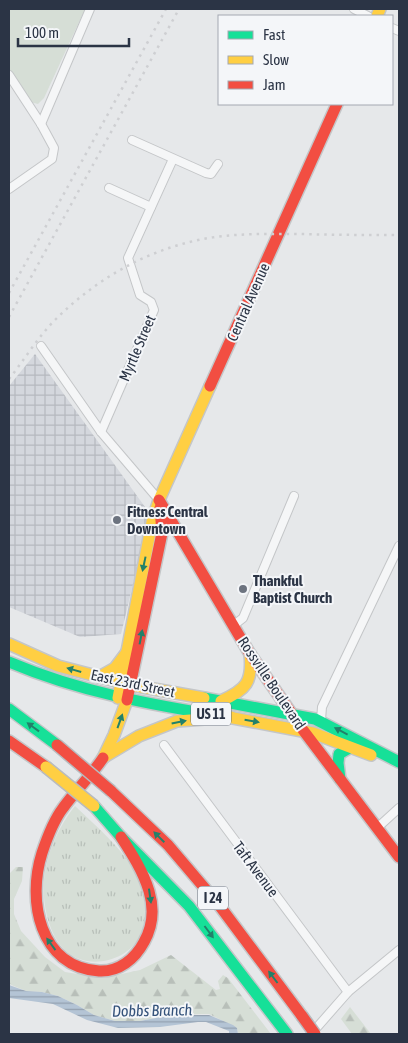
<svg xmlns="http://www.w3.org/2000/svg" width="408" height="1043" font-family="'Asap Condensed',sans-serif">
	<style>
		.industrial { fill: url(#industrial-grid) }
		.grass { fill: url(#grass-tufts) }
		.forest { fill: url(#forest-firs) }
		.green { fill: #d6ded6 }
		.water { fill: url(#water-rules) }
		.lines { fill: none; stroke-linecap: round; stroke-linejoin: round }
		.street-casing { stroke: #c4c6c8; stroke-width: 10 }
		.fast-casing { stroke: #c4c6c8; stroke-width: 14 }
		.slow-casing { stroke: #c4c6c8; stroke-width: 14 }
		.jam-casing { stroke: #c4c6c8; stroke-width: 14 }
		.street { stroke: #f5f6f7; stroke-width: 8 }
		.fast { stroke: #16e098; stroke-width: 11 }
		.slow { stroke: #ffcf43; stroke-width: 11 }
		.jam { stroke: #f24e42; stroke-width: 11 }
		.rail { stroke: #cecfd2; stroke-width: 2.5; stroke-dasharray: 2.5 5; stroke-linecap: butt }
		.slow-bridge-casing { stroke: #b8bbbf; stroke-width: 14; stroke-linecap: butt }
		.jam-bridge-casing { stroke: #b8bbbf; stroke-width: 14; stroke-linecap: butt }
		.slow-bridge { stroke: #ffcf43; stroke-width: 11 }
		.jam-bridge { stroke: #f24e42; stroke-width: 11 }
		.oneway { fill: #22816a }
		.poi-dot { fill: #6c737f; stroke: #f4f6f9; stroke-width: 2 }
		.labels { text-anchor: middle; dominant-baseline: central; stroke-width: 4; stroke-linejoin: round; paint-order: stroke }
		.shield { fill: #f4f6f9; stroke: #676e7b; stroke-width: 1 }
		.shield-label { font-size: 14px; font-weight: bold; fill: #2b3445 }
		.street-label { font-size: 15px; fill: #2b3445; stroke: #f4f6f9 }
		.poi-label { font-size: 15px; font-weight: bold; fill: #2b3445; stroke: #f4f6f9; text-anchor: start }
		.water-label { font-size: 16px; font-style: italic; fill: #34527a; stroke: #f4f6f9 }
	</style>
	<defs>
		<pattern id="industrial-grid" width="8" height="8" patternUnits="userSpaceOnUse" patternTransform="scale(1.25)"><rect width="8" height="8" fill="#d4d7dd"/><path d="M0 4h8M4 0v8" fill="none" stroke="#b6b9bf"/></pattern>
		<pattern id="grass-tufts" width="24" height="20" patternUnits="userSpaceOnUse" patternTransform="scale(1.25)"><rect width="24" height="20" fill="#d6ded6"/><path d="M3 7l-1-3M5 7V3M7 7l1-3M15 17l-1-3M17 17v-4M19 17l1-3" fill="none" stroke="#b8bfb9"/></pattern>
		<pattern id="forest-firs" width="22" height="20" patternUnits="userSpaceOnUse" patternTransform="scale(1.25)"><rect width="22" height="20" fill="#d6ded6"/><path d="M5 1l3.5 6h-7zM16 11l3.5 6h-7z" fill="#b8bfb9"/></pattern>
		<pattern id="water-rules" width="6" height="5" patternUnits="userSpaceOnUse" patternTransform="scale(1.25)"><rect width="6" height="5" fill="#b4c4d5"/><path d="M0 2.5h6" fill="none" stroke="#93a0af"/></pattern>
	</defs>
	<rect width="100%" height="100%" fill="#e6e8ea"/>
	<path class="industrial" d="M35 354 150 514 121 634 80 637 9 607V386Z"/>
	<path class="grass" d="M75 806C97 827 121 847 136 873 140 880 141 888 143 895 146 908 146 924 140 936 128 960 93 969 71 955 53 943 46 918 44 898 41 866 55 831 75 806Z"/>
	<g class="forest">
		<path d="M16 867H23L22 881 14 899V914L21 931 45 957 65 972 103 978 140 970 171 955 216 990 220 989 218 981 223 975 228 978 271 1034H238L237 1028 209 1014H202L172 1015 140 1021H115L94 1015 77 1005 58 996 42 992 26 991 9 984V874Z"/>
		<path d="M350 1007 371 1034H352L341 1019Z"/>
	</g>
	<path class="green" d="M9 9H85L44 98 38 104 30 102 9 71Z"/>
	<path class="water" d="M9 985 26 991 42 992 58 996 77 1005 94 1015 115 1021H140L172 1015H209L233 1025 237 1028 238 1034H229V1031L206 1022H198L160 1027 118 1028 87 1020 53 1004 9 998Z"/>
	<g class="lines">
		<g class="street-casing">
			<g id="street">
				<path d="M354 9 368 16"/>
				<path d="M392 28 399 31"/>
				<path d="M9 75 41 124 54 148 52 159 9 189"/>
				<path d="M41 124 90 9"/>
				<path d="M132 140 206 173 211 174 218 164"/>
				<path d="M109 188 151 207"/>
				<path d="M41 346 101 432 159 500"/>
				<path d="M101 432 154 310 151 302 140 295 128 258 173 159"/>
				<path d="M234 625 243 618 294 496"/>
				<path d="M321 720 322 707 399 546"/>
				<path d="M164 745 348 992"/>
				<path d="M377 828 399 808"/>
				<path d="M312 1033 348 992 399 950"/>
			</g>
		</g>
		<g class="fast-casing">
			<g id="fast">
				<path d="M9 662C80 692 152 705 228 717"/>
				<path d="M204 698 315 719 399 762"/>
				<path d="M9 709 57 745"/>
				<path d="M340 779 338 763 339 754 351 747"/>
				<path d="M94 806 121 837 189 906 287 1034"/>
			</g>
		</g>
		<g class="slow-casing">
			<g id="slow">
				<path d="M377 16 380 9"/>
				<path d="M9 644 58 666 131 685 204 698"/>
				<path d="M99 677 115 668 127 652"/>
				<path d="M118 698 152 522 159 500 210 386"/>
				<path d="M221 701C246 690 253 682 250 654"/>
				<path d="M228 717 313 733 371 755"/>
				<path d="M104 757 139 736 177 721 231 717"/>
				<path d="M103 758 114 735 127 700"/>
			</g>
		</g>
		<g class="jam-casing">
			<g id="jam">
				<path d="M210 386 337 104"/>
				<path d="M159 500 250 654 291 713"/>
				<path d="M127 700 162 533 160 508"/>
				<path d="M303 730 399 857"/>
				<path d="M9 741 46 767"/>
				<path d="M103 758C91 776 75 791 63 808 53 821 47 838 42 853 27 900 39 967 99 971 119 972 135 959 144 942 153 926 154 908 149 891 143 871 132 854 121 837"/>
				<path d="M111 791 168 845 219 905 302 1016"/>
			</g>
		</g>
		<use href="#street" class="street"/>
		<use href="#fast" class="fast"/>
		<use href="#slow" class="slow"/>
		<use href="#jam" class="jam"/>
		<g class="rail">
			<path d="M9 293 166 9"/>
			<path d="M9 317 179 9"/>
			<path d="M9 379C25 359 39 335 58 317 98 278 147 250 203 239 235 233 268 234 301 234 334 235 366 235 399 235"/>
		</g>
		<g class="slow-bridge-casing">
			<path id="slow-bridge" d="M46 767 94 806"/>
		</g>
		<g class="jam-bridge-casing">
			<g id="jam-bridge">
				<path d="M57 745 111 791"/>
				<path d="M302 1016 315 1034"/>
			</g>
		</g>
		<use href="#slow-bridge" class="slow-bridge"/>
		<use href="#jam-bridge" class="jam-bridge"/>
	</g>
	<defs><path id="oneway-solid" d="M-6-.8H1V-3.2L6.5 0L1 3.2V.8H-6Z" transform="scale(1.25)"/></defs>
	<g class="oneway">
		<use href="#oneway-solid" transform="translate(144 564) rotate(102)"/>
		<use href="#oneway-solid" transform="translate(141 637) rotate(-79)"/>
		<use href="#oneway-solid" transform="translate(74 670) rotate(-164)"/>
		<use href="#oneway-solid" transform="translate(120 721) rotate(-70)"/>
		<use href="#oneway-solid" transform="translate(252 721) rotate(10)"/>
		<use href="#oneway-solid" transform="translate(179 722) rotate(-11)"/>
		<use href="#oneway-solid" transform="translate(33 727) rotate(-144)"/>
		<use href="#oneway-solid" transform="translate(341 731) rotate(-152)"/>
		<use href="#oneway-solid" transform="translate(159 837) rotate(-135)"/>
		<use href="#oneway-solid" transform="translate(150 896) rotate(82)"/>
		<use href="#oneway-solid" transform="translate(209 932) rotate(53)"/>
		<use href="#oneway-solid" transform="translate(51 944) rotate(-126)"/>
		<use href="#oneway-solid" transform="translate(273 977) rotate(-127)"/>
	</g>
	<g class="poi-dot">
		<circle cx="117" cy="520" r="5"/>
		<circle cx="243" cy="589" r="5"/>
	</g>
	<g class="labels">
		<g class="shield">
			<rect x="191" y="702.5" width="40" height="23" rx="4"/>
			<rect x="198" y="886.5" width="30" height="23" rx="4"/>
		</g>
		<g class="shield-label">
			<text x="211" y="714">US 11</text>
			<text x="213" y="898">I 24</text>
		</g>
		<g class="street-label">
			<text transform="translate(248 302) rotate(-66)">Central Avenue</text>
			<text transform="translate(137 348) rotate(-67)">Myrtle Street</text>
			<text transform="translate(133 683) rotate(12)">East 23rd Street</text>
			<text transform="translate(272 683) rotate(56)">Rossville Boulevard</text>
			<text transform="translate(256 869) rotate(53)">Taft Avenue</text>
		</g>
		<g class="poi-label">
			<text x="127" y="511">Fitness Central<tspan x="127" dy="17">Downtown</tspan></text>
			<text x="253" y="580">Thankful<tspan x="253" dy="17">Baptist Church</tspan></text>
		</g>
		<g class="water-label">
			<text transform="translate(152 1010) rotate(-1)">Dobbs Branch</text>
		</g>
	</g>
	<rect width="408" height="1043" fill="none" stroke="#2b3445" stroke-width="20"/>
	<rect x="218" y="15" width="175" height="90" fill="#f4f6f9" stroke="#a4a8b1"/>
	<rect x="228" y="31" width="25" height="8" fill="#16e098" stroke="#a4a8b1"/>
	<text x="263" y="40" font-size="15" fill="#2b3445">Fast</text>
	<rect x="228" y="56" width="25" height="8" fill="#ffcf43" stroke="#a4a8b1"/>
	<text x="263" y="65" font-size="15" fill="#2b3445">Slow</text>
	<rect x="228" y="81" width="25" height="8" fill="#f24e42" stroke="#a4a8b1"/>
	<text x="263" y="90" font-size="15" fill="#2b3445">Jam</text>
	<path d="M18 38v8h111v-8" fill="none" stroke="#2b3445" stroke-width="2.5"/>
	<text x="25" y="38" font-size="15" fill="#2b3445" stroke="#f4f6f9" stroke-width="4" paint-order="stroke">100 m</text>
</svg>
